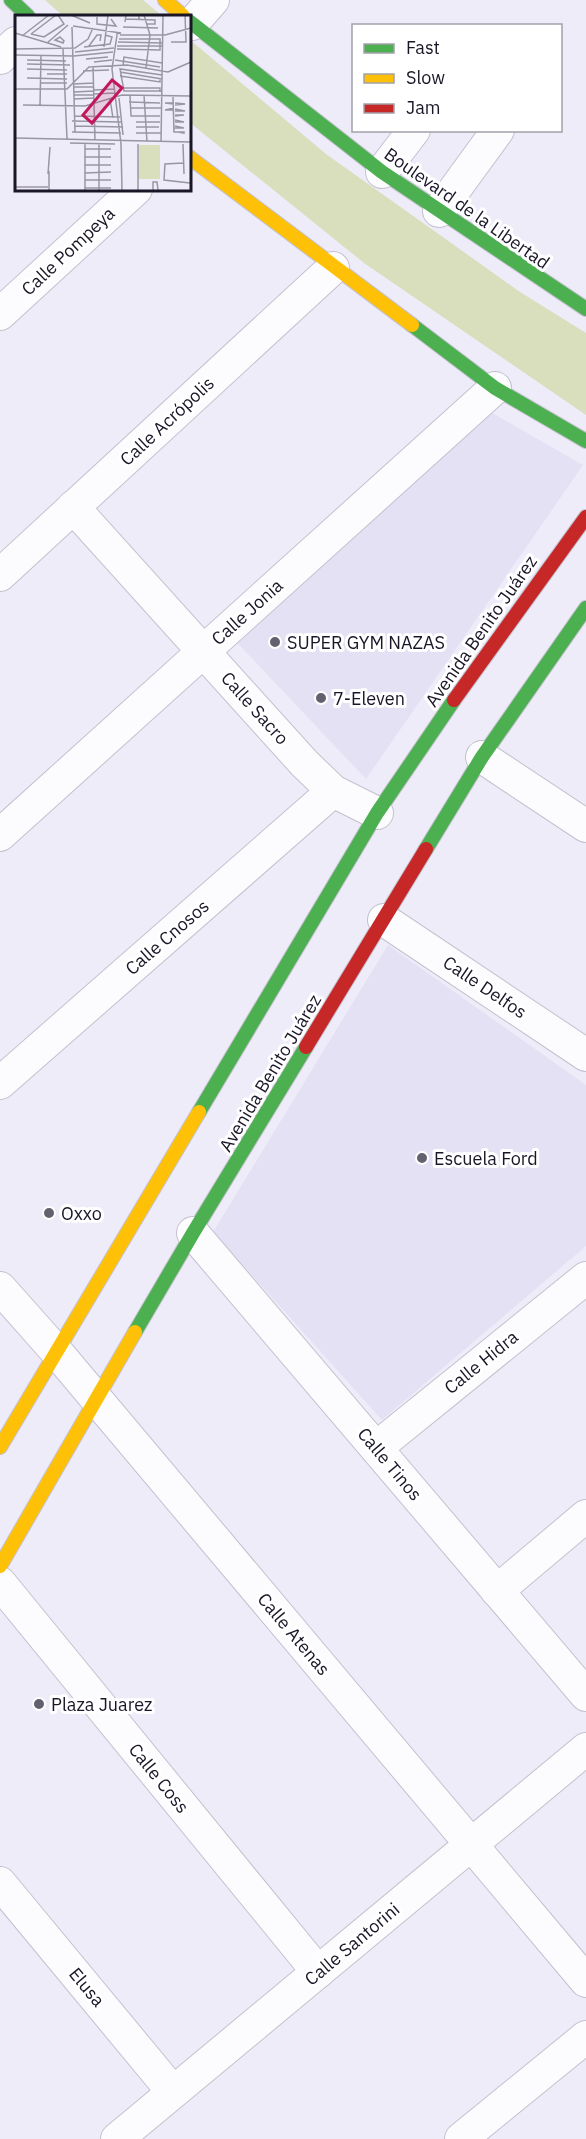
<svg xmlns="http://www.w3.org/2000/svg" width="586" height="2139" font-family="'IBM Plex Sans',sans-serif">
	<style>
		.built { fill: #e5e1f4 }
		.green { fill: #d9debd }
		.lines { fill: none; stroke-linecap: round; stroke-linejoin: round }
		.street-casing { stroke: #c4c1cf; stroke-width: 34 }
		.fast-casing { stroke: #c4c1cf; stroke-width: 16 }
		.slow-casing { stroke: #c4c1cf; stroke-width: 16 }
		.jam-casing { stroke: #c4c1cf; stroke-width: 16 }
		.street { stroke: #fcfcfe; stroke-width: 32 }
		.fast { stroke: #4caf50; stroke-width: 14 }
		.slow { stroke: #ffc107; stroke-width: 14 }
		.jam { stroke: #c62828; stroke-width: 14 }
		.poi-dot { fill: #646070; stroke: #fff; stroke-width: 2 }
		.labels { text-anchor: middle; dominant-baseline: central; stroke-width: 6; stroke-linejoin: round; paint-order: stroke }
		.street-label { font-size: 18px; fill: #1a1527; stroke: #fff }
		.poi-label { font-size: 18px; fill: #1a1527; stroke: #fff; text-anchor: start }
		.inset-road { fill: none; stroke: #9996a4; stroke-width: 1.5 }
		.view { fill: #c2185b; fill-opacity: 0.15; stroke: #c2185b; stroke-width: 3 }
		.inset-edge { fill: none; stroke: #1a1527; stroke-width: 3 }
	</style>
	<rect width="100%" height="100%" fill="#eeecf8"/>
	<g class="built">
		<path d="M487 410 583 465 366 779 230 635Z"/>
		<path d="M388 945 586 1085V1246L382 1420 213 1232Z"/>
	</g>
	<g class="green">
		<path d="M45 0H143L162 16H63Z"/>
		<path d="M189 39 326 154 520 292 586 333V415L364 263 189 122Z"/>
	</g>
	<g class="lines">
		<g class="street-casing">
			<g id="street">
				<path d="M192 24 213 0"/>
				<path d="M0 58 16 43"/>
				<path d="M382 172 414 130"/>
				<path d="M439 211 498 130"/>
				<path d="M0 314 136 189"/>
				<path d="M73 507 304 763 333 791 377 813"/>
				<path d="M0 575 333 268"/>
				<path d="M482 757 586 826"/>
				<path d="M0 835 495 388"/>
				<path d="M384 920 586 1055"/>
				<path d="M0 1083 333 791"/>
				<path d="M193 1233 586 1695"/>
				<path d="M0 1288 56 1351 586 1981"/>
				<path d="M376 1448 586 1278"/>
				<path d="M0 1583 318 1972"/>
				<path d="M497 1591 586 1516"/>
				<path d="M0 1883 173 2092"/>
				<path d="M117 2139 586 1749"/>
				<path d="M461 2139 586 2037"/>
			</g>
		</g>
		<g class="fast-casing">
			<g id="fast">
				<path d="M11 0 28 16"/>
				<path d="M189 21 382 172 586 309"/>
				<path d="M412 325 495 388 586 441"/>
				<path d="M426 849 482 757 586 608"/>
				<path d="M199 1112 377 813 454 700"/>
				<path d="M135 1332 193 1233 306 1047"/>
			</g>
		</g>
		<g class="slow-casing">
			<g id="slow">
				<path d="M165 0 183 16"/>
				<path d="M189 157 412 325"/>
				<path d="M0 1447 199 1112"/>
				<path d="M0 1566 135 1332"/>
			</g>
		</g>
		<g class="jam-casing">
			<g id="jam">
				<path d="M454 700 586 517"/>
				<path d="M306 1047 426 849"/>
			</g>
		</g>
		<use href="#street" class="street"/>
		<use href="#fast" class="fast"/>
		<use href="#slow" class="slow"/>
		<use href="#jam" class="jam"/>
	</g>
	<g class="poi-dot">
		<circle cx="275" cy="642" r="6"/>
		<circle cx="321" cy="698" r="6"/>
		<circle cx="422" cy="1158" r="6"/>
		<circle cx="49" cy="1213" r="6"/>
		<circle cx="39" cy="1704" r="6"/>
	</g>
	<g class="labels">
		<g class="street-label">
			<text transform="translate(467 208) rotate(35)">Boulevard de la Libertad</text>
			<text transform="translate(68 251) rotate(-43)">Calle Pompeya</text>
			<text transform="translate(167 421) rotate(-43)">Calle Acrópolis</text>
			<text transform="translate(247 612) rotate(-42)">Calle Jonia</text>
			<text transform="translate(481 631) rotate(-55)">Avenida Benito Juárez</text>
			<text transform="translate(255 708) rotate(48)">Calle Sacro</text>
			<text transform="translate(167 937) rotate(-41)">Calle Cnosos</text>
			<text transform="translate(485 987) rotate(34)">Calle Delfos</text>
			<text transform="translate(270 1073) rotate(-59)">Avenida Benito Juárez</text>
			<text transform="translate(481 1362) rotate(-39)">Calle Hidra</text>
			<text transform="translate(390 1464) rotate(50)">Calle Tinos</text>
			<text transform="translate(294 1634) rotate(50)">Calle Atenas</text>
			<text transform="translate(159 1778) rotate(51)">Calle Coss</text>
			<text transform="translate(352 1944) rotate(-40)">Calle Santorini</text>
			<text transform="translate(87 1987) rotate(50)">Elusa</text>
		</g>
		<g class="poi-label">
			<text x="287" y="642">SUPER GYM NAZAS</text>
			<text x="333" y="698">7-Eleven</text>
			<text x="434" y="1158">Escuela Ford</text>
			<text x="61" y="1213">Oxxo</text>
			<text x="51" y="1704">Plaza Juarez</text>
		</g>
	</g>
	<g transform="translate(15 15)">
		<rect width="176" height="176" fill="#eeecf8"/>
		<path d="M124 130H145V164H123Z" fill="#d9debd"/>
		<path class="inset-road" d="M56 0 75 8M129 0 135 20 131 53M82 2V9L101 11 96 4M111 4 140 5V9H132M110 7 111 0H124V5M58 11 106 18 101 19M57 12 60 117M108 12 143 13M0 18 46 32M16 19 29 22 49 9 43 0M16 19 41 0M102 20 97 54 106 129M105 20H150L176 13M7 21 34 0M45 22 49 26 48 28 40 25ZM103 27 148 28M156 27H171L170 0M32 28 53 10M74 31 82 20H86L85 26M102 31H148M69 32 95 29 97 22 90 20M89 32 93 0M0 34 60 33 73 24 78 13M48 34 52 124M102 34 145 35V24H104M60 37 99 33M0 40 59 41 98 37M71 44 93 42M12 45 51 46M100 45 145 52M79 47 97 45M12 49 55 50M78 51 80 126M108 51 109 42 147 48M12 54 52 55M68 56 94 55M105 57 147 64M32 59H52M105 61 145 67V63M12 63 52 64M25 68H52M58 69 79 68M59 72H79M107 73H145V77M0 74H52L74 52 112 50 153 57 176 47M79 75 99 74M147 76H109L105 54 147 60M59 77 79 76M79 79 100 78M59 80H79M129 80 132 127M115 81 116 101H145M158 82 159 117H169V118L163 117M104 83 108 120M59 84 79 83M95 84 98 103M114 87 145 88M160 88 170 89 160 90M159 89 150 88H159M8 90 70 91 107 80 176 81M25 91 26 40M115 93H147M159 95H150L159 93M160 96H170L160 94M60 101 105 102M160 101 169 100H160M57 106 106 107M121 107H145M160 107H169L160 105M60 111 108 112M121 112H144M159 113H169L160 111M57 117 106 118M121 118H146M0 123 176 127M146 127 148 0M55 128 100 129M70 128V175M106 129 107 175M168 129 169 159M70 134H96M70 142H96M168 148 150 149 149 165 175 168M70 150H96M70 158 96 157M33 159 35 132M70 165H96M0 172H33M70 173H96M34 175V156M84 175V128M123 175V129M138 175V167H142L143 175"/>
		<path class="view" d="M97 65 107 73 77 108 68 100Z"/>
		<rect width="176" height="176" class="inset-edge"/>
	</g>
	<rect x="352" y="24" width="210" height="108" fill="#ffffff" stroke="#a3a1a9" stroke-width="1.5"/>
	<rect x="364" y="44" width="30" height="9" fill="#4caf50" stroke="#a3a1a9" stroke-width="1.5"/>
	<text x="406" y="54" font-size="18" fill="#1a1527">Fast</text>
	<rect x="364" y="74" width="30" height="9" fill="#ffc107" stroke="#a3a1a9" stroke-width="1.5"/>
	<text x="406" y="84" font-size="18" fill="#1a1527">Slow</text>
	<rect x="364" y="104" width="30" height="9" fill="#c62828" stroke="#a3a1a9" stroke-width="1.5"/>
	<text x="406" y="114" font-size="18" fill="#1a1527">Jam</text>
</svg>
